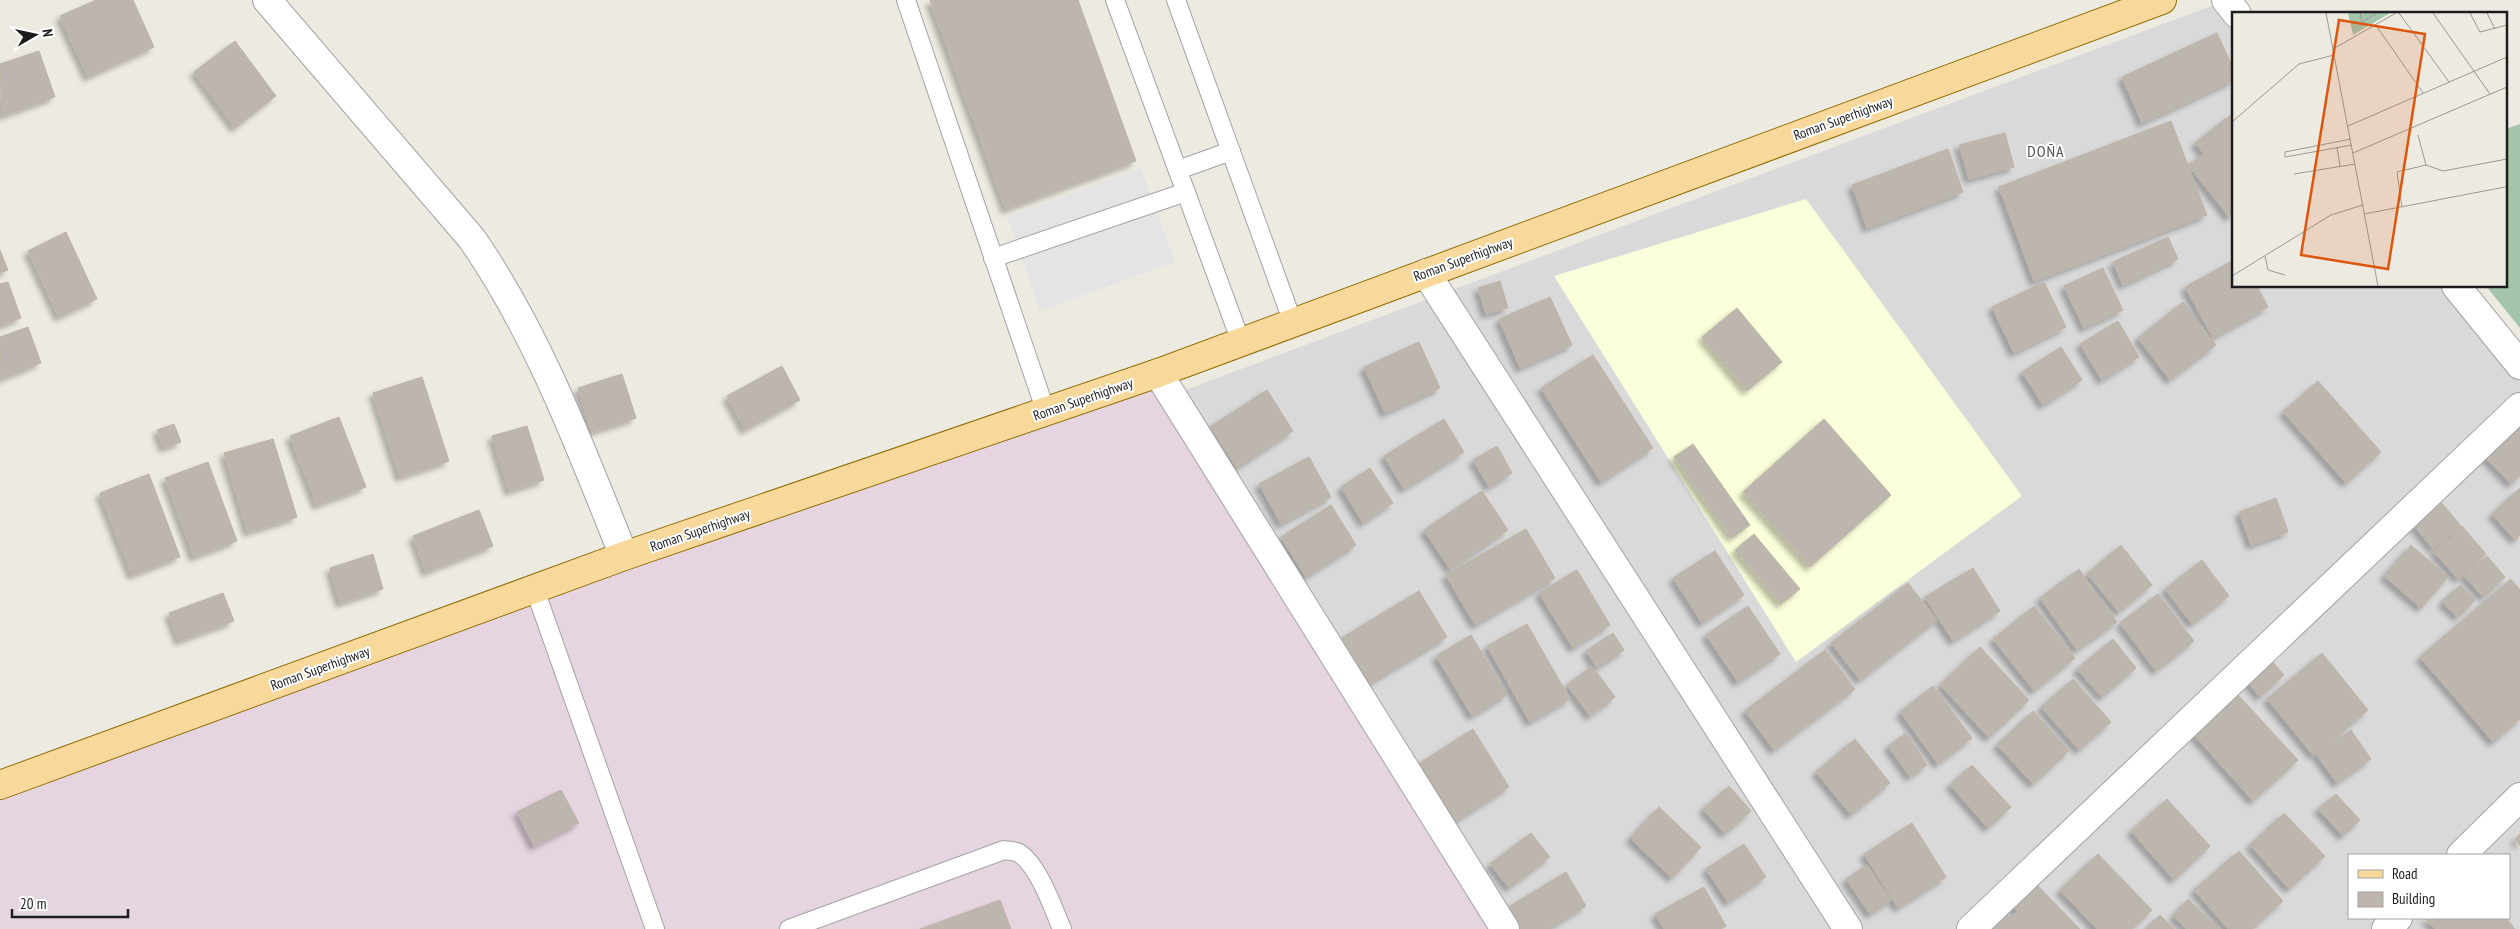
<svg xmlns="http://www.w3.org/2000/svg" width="2520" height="929" font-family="'PT Sans Narrow',sans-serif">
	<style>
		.residential { fill: #dad9d9; fill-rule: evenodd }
		.industrial { fill: #e6d4e1 }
		.education { fill: #fafeda }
		.cemetery { fill: #a3c5ac }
		.parking { fill: #e4e4e4 }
		.building { fill: #bdb6ae; stroke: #beb2a4; filter: url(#shadow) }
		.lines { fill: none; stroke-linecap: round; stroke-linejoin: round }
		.service-casing { stroke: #a3a3a3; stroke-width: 20 }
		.minor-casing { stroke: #a3a3a3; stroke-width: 30 }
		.primary-casing { stroke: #8f6f04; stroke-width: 30 }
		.service { stroke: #fff; stroke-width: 18 }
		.minor { stroke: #fff; stroke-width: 28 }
		.primary { stroke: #f9d99b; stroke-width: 28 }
		.labels { text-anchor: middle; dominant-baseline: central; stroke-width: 4; stroke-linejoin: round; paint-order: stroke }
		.street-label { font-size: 14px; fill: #1c1c1c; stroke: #fff }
		.quarter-label { font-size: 16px; letter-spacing: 1px; fill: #4f4f4f; stroke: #fff }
		.inset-road { fill: none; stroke: #999892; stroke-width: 1 }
		.view { fill: #de560d; fill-opacity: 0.15; stroke: #de560d; stroke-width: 2.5 }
		.inset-edge { fill: none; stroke: #1c1c1c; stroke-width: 2.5 }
	</style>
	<defs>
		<filter id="shadow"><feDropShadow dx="-4.5" dy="4.5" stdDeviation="2.5" flood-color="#0004"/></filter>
	</defs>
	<rect width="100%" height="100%" fill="#edeae1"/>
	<path class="residential" d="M2227 0H2242L2253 14H2234V286H2471L2520 347V929H1458L1132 410ZM2349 855H2509V918H2349Z"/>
	<path class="industrial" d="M1158 373 1508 929H0V792Z"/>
	<path class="education" d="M1806 199 2022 496 1796 662 1554 276Z"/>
	<path class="cemetery" d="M2520 124V328L2486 286H2506V129Z"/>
	<path class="parking" d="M1141 168 1175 262 1040 311 1007 217Z"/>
	<g class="building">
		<path d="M96 0H133L154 47 88 77 60 16Z"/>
		<path d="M930 0H1078L1136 161 1006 209Z"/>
		<path d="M2217 33 2234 70V80L2142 123 2122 77Z"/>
		<path d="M235 41 276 96 235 128 194 72Z"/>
		<path d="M39 51 55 97 2 116 0 64Z"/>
		<path d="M2232 114 2234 117V213L2229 217 2188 165 2204 154 2195 143Z"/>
		<path d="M2171 121 2207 215 2034 281 1999 187Z"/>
		<path d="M2005 133 2014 167 1969 179 1959 145Z"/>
		<path d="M1948 149 1963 192 1867 228 1852 185Z"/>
		<path d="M66 232 97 299 59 317 28 251Z"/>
		<path d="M2168 237 2178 259 2123 285 2113 262Z"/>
		<path d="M0 250 8 270 0 273Z"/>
		<path d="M2234 260V286H2257L2268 307 2213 338 2185 287Z"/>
		<path d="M2103 268 2123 310 2084 328 2064 286Z"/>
		<path d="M1500 281 1508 308 1486 314 1478 288Z"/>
		<path d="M8 282 21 318 0 326V284Z"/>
		<path d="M2044 282 2066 327 2014 353 1992 307Z"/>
		<path d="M1550 297 1572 345 1520 368 1499 319Z"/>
		<path d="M2183 302 2216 345 2170 380 2138 338Z"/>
		<path d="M1737 308 1782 362 1747 391 1702 337Z"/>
		<path d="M2118 321 2139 357 2102 380 2080 344Z"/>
		<path d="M28 327 41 363 1 379 0 337Z"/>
		<path d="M1419 342 1440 388 1385 413 1364 367Z"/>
		<path d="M2061 347 2082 380 2043 405 2022 372Z"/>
		<path d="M1593 355 1653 448 1601 482 1541 388Z"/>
		<path d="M782 366 800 400 745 430 727 396Z"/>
		<path d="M622 374 636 418 592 432 578 388Z"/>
		<path d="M422 377 449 461 400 477 373 393Z"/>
		<path d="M2318 381 2381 452 2346 483 2283 412Z"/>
		<path d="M1267 390 1293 431 1237 468 1210 427Z"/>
		<path d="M339 417 366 487 317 505 290 436Z"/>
		<path d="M1444 419 1464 452 1404 489 1384 456Z"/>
		<path d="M1824 419 1891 495 1810 567 1743 492Z"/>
		<path d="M2514 422 2520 428V476L2511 484 2481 453Z"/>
		<path d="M174 424 181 442 164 448 157 430Z"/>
		<path d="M527 426 544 480 509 491 492 436Z"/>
		<path d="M273 439 297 517 248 532 224 453Z"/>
		<path d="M1693 444 1750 525 1732 538 1674 457Z"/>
		<path d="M1497 446 1512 473 1489 487 1473 460Z"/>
		<path d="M1309 457 1331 497 1281 524 1259 484Z"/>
		<path d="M208 462 237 541 194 557 165 478Z"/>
		<path d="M1370 468 1393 503 1363 523 1341 487Z"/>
		<path d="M149 474 180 557 132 575 100 493Z"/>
		<path d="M2520 488V535L2515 540 2492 514Z"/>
		<path d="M1482 491 1508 530 1450 569 1424 530Z"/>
		<path d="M2434 494 2461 526 2433 549 2407 517Z"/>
		<path d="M2276 498 2288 532 2251 545 2239 512Z"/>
		<path d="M1331 505 1356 545 1306 577 1281 537Z"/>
		<path d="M479 510 493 546 426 572 413 536Z"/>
		<path d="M2462 526 2486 554 2458 579 2434 552Z"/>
		<path d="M1526 529 1555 578 1475 625 1446 575Z"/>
		<path d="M1754 534 1800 589 1781 604 1735 550Z"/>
		<path d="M2121 545 2152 585 2119 612 2087 574Z"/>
		<path d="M2411 545 2448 577 2421 608 2384 576Z"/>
		<path d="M1715 551 1744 595 1702 623 1673 578Z"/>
		<path d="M373 554 383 589 340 603 330 568Z"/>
		<path d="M2487 556 2505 577 2483 597 2464 576Z"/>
		<path d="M2202 560 2229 596 2192 624 2165 589Z"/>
		<path d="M1973 568 2000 611 1953 641 1925 597Z"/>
		<path d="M2079 569 2117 622 2077 650 2040 598Z"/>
		<path d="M1577 570 1610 625 1573 648 1539 593Z"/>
		<path d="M2511 579 2520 590V719L2493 742 2420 657Z"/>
		<path d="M1908 583 1937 620 1860 680 1831 643Z"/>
		<path d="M2460 585 2475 600 2458 617 2442 602Z"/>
		<path d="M1419 591 1447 637 1367 685 1340 639Z"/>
		<path d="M223 593 234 621 179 641 169 613Z"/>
		<path d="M2158 594 2194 641 2156 671 2120 623Z"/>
		<path d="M1748 606 1780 654 1738 682 1706 635Z"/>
		<path d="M2034 606 2075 658 2034 691 1993 639Z"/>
		<path d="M1527 624 1570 699 1530 722 1487 646Z"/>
		<path d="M1613 633 1624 650 1597 668 1586 651Z"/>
		<path d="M1471 635 1507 695 1472 716 1436 656Z"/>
		<path d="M2113 639 2136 668 2102 697 2077 669Z"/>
		<path d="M1980 647 2029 700 1989 738 1940 685Z"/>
		<path d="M1825 650 1855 689 1774 750 1745 711Z"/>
		<path d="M2322 653 2368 710 2313 755 2267 699Z"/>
		<path d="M2267 655 2284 675 2260 697 2243 676Z"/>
		<path d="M1592 666 1615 697 1590 716 1567 685Z"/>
		<path d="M2073 679 2111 722 2079 750 2041 707Z"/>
		<path d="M1933 686 1972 738 1938 764 1900 712Z"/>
		<path d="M2238 695 2298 760 2253 801 2194 735Z"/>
		<path d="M2033 711 2069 751 2033 784 1997 745Z"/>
		<path d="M1473 729 1509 787 1456 821 1420 763Z"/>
		<path d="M2351 730 2371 759 2337 783 2316 754Z"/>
		<path d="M1906 733 1927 765 1910 777 1888 746Z"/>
		<path d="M1855 739 1890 783 1851 815 1816 772Z"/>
		<path d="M1972 765 2011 807 1988 828 1950 785Z"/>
		<path d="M1729 786 1751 811 1725 834 1703 809Z"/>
		<path d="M561 790 579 823 534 846 517 812Z"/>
		<path d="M2336 794 2360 820 2343 836 2318 809Z"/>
		<path d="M2167 799 2210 846 2174 880 2131 831Z"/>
		<path d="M1659 807 1701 847 1672 878 1630 838Z"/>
		<path d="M2284 813 2325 856 2289 889 2250 845Z"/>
		<path d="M1912 823 1946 877 1898 908 1864 854Z"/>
		<path d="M1531 833 1550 857 1509 888 1490 864Z"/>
		<path d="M2520 834V845L2515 839Z"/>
		<path d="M1744 844 1766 877 1728 902 1706 869Z"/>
		<path d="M2239 851 2283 901 2252 929H2228L2194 890Z"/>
		<path d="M2098 854 2152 910 2132 929H2097L2060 890Z"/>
		<path d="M1867 865 1891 900 1870 914 1846 879Z"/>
		<path d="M1566 872 1586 906 1548 929H1519L1507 908Z"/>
		<path d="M2031 879 2080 929H1978L2000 908 2010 918 2017 911 2008 902Z"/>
		<path d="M1704 887 1726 926 1721 929H1664L1655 914Z"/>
		<path d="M2188 899 2219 929H2187L2173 916Z"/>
		<path d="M1000 900 1011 929H920Z"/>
		<path d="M2160 915 2174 929H2146Z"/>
		<path d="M2425 918H2506L2515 929H2435Z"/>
	</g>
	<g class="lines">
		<g class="service-casing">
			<g id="service">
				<path d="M906 0 1046 412"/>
				<path d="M1115 0 1241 342"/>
				<path d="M1176 0 1293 323"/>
				<path d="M1178 170 1231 151"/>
				<path d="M993 258 1186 192"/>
				<path d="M535 590 655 929"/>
				<path d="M789 929 1004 850C1009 851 1015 851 1019 853 1039 866 1053 908 1062 929"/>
			</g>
		</g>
		<g class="minor-casing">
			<g id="minor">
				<path d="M267 0 472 239C539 336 580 447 624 556"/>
				<path d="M2226 0 2237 14"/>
				<path d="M1426 273 1848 929"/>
				<path d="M2456 286 2520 365"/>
				<path d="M1158 373 1505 929"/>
				<path d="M2461 855 2520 797"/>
				<path d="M1971 929 2520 407"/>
				<path d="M2386 929 2398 918"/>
			</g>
		</g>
		<g class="primary-casing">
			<path id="primary" d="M0 785 624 556 1158 373 2162 0"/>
		</g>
		<use href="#service" class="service"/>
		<use href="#minor" class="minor"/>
		<use href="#primary" class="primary"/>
	</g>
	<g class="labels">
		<g class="street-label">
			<text transform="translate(1843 118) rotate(-20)">Roman Superhighway</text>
			<text transform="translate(1463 259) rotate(-20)">Roman Superhighway</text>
			<text transform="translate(1083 399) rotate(-19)">Roman Superhighway</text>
			<text transform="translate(700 530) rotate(-19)">Roman Superhighway</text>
			<text transform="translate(320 668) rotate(-20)">Roman Superhighway</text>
		</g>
		<g class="quarter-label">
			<text x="2046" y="151">DOÑA</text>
		</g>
	</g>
	<g transform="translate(2232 12)">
		<rect width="275" height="275" fill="#edeae1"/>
		<path d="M116 1H158L121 23Z" fill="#a3c5ac"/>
		<path class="inset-road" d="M94 1 146 274M128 1 130 10 145 1M167 1 217 70M201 1 258 82M238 1 248 20 275 13M255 1 263 17M143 12 191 81M101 37 164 1M0 110 67 52 102 43M116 114 275 45M186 123 194 153M119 127 53 140V145L120 133M105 135 108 154M121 141 275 75M62 162 123 152M170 195 165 160 194 153 211 159 275 147M132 202 273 175M33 244 36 258 53 263M0 264 99 203 131 193"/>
		<path class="view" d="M107 8 193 22 156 257 69 243Z"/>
		<rect width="275" height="275" class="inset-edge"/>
	</g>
	<rect x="2348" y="854" width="162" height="65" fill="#ffffff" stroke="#a4a4a4"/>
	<rect x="2358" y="870" width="25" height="8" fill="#f9d99b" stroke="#a4a4a4"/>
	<text x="2392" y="879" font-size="15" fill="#1c1c1c">Road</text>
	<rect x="2358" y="892" width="25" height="15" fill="#bdb6ae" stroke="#a4a4a4"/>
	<text x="2392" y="904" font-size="15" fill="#1c1c1c">Building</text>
	<g transform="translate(35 35) rotate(81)" stroke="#ffffff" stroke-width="4" paint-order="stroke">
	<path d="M0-4L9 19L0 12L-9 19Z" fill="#1c1c1c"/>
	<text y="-8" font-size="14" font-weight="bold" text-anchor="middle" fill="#1c1c1c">N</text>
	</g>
	<path d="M12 909v8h116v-8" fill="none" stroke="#1c1c1c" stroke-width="2.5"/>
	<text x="20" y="909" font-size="15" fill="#1c1c1c" stroke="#ffffff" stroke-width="4" paint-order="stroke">20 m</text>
</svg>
